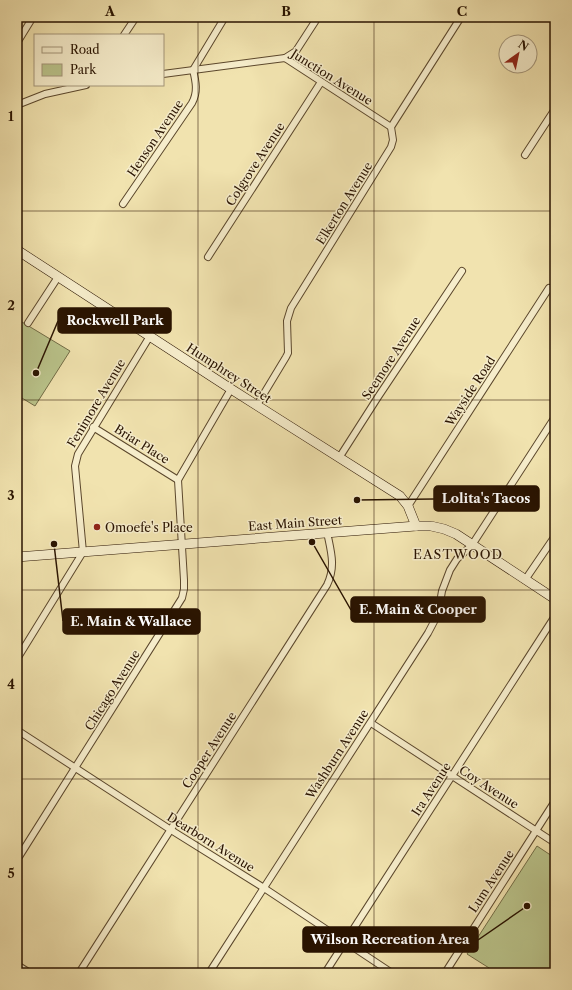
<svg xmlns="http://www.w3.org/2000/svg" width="572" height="990" font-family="'Libre Caslon Text',serif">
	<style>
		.green { fill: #bac48b; stroke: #726c46 }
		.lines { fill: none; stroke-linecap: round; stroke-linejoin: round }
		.street-casing { stroke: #5b472c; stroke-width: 8 }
		.secondary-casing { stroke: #291300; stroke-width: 10 }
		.street { stroke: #f6edcb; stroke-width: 6 }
		.secondary { stroke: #f6edcb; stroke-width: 9 }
		.grid { fill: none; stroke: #291300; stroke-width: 1; stroke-opacity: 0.55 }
		.poi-dot { fill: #8f2418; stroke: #f6edcb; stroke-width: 1.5 }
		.labels { text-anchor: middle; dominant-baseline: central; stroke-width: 3; stroke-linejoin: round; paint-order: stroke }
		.street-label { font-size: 12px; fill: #291300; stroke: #f6edcb }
		.poi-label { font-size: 12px; fill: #291300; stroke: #f6edcb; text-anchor: start }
		.neighbourhood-label { font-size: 13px; letter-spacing: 1px; fill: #291300; stroke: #f6edcb }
		.leader { fill: none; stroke: #291300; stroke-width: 1.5 }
		.callout-dot { fill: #291300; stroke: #f6edcb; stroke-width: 1.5 }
		.callout { fill: #291300; stroke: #291300; stroke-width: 1.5 }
		.callout-label { font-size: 13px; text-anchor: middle; font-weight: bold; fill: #fff }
		.neatline { fill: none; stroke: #291300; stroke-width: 1.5 }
		.grid-label { font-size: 13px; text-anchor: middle; font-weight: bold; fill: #291300 }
	</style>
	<rect width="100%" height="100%" fill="#f1e3af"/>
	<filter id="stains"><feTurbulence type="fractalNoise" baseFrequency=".005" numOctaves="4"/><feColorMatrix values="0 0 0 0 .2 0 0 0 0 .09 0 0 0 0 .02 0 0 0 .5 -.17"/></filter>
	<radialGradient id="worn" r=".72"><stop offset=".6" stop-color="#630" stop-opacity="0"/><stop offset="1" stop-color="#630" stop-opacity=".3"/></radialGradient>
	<g class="green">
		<path d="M17 319 70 351 35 406 17 395Z"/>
		<path d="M537 846 555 858V963L549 973H497L467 954Z"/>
	</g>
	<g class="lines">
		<g class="street-casing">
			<g id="street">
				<path d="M124 35 136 17"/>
				<path d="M17 43 33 17"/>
				<path d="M285 58 296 51 318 17"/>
				<path d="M163 74 285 58 391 127"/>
				<path d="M17 105 45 94 86 85"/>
				<path d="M525 155 555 109"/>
				<path d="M123 204 192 103C198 92 196 82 193 70L225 17"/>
				<path d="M208 257 321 82"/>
				<path d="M28 323 58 277"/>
				<path d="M257 405 286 357 288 353 287 321 291 308 391 147 393 140 391 127 461 17"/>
				<path d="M93 427 178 480"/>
				<path d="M339 458 378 397 462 271"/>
				<path d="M408 506 549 288"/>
				<path d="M525 580 555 536"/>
				<path d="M17 659 83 552 75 466 78 454 150 336"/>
				<path d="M371 723 555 843"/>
				<path d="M17 730 171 830 264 888 392 973"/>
				<path d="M17 860 182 598 184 589V580L178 480 231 389"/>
				<path d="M17 965 30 973"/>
				<path d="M79 973 327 585C336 566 331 552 327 532"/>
				<path d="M209 973 428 633 438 614 442 591 450 570 457 559 472 545 555 417"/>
				<path d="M325 973 555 616"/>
				<path d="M445 973 555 801"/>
			</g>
		</g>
		<g class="secondary-casing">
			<g id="secondary">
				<path d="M17 250 231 389 400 496 408 506 416 526"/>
				<path d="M17 557 416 526H431L444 529 456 534 555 599"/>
			</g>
		</g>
		<use href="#street" class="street"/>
		<use href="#secondary" class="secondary"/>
	</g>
	<path class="grid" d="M198 17V973M374 17V973M17 211H555M17 400H555M17 590H555M17 779H555"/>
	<circle class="poi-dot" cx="97" cy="527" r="4"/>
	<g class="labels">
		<g class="street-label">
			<text transform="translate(332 77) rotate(32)">Junction Avenue</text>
			<text transform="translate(155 138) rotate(-56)">Henson Avenue</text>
			<text transform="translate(255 164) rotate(-57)">Colgrove Avenue</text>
			<text transform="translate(344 203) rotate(-58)">Elkerton Avenue</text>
			<text transform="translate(391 358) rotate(-57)">Seemore Avenue</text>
			<text transform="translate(229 373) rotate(33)">Humphrey Street</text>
			<text transform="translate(470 391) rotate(-57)">Wayside Road</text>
			<text transform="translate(96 403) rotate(-59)">Fenimore Avenue</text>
			<text transform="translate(142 444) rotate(32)">Briar Place</text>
			<text transform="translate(295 523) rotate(-4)">East Main Street</text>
			<text transform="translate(112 690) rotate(-58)">Chicago Avenue</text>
			<text transform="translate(209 750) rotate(-57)">Cooper Avenue</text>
			<text transform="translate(337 754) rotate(-57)">Washburn Avenue</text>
			<text transform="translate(489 787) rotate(33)">Coy Avenue</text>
			<text transform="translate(431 789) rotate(-57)">Ira Avenue</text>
			<text transform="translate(211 842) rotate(32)">Dearborn Avenue</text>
			<text transform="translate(491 881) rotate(-57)">Lum Avenue</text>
		</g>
		<g class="poi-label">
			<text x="105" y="527">Omoefe's Place</text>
		</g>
		<g class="neighbourhood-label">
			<text x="458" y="554">EASTWOOD</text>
		</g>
	</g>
	<path class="leader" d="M36 373L58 321M357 500L434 499M312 542L351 610M54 544L63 621M527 906L478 940"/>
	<g class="callout-dot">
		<circle cx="36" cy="373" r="4"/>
		<circle cx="357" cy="500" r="4"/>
		<circle cx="312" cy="542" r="4"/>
		<circle cx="54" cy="544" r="4"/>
		<circle cx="527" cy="906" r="4"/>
	</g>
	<g class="callout">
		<rect x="58" y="308" width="113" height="25" rx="4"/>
		<rect x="434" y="486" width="105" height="25" rx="4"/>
		<rect x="351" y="597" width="134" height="25" rx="4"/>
		<rect x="63" y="609" width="137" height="25" rx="4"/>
		<rect x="303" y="927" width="175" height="25" rx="4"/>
	</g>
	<g class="callout-label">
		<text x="115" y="325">Rockwell Park</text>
		<text x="486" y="503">Lolita's Tacos</text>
		<text x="418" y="614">E. Main &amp; Cooper</text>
		<text x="131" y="626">E. Main &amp; Wallace</text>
		<text x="390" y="944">Wilson Recreation Area</text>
	</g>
	<rect width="572" height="990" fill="none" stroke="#f1e3af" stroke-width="44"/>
	<rect x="34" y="34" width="130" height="52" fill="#f6edcb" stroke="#a4967a"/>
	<rect x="42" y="47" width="20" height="6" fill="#f6edcb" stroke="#a4967a"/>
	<text x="70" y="54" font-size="12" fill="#291300">Road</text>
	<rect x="42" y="64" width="20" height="12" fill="#bac48b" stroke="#a4967a"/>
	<text x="70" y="74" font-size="12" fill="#291300">Park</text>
	<g transform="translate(518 54) rotate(33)"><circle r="19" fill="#f6edcb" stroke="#a4967a"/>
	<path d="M0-3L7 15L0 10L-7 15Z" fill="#8f2418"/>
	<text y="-6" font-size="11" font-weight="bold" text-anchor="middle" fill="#291300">N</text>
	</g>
	<rect x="22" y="22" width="528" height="946" class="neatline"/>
	<g class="grid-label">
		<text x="110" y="16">A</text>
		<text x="286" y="16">B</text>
		<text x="462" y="16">C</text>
		<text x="11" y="121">1</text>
		<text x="11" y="310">2</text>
		<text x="11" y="500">3</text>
		<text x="11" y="689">4</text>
		<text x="11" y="878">5</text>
	</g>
	<rect width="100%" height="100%" filter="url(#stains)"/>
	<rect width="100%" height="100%" fill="url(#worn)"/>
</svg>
